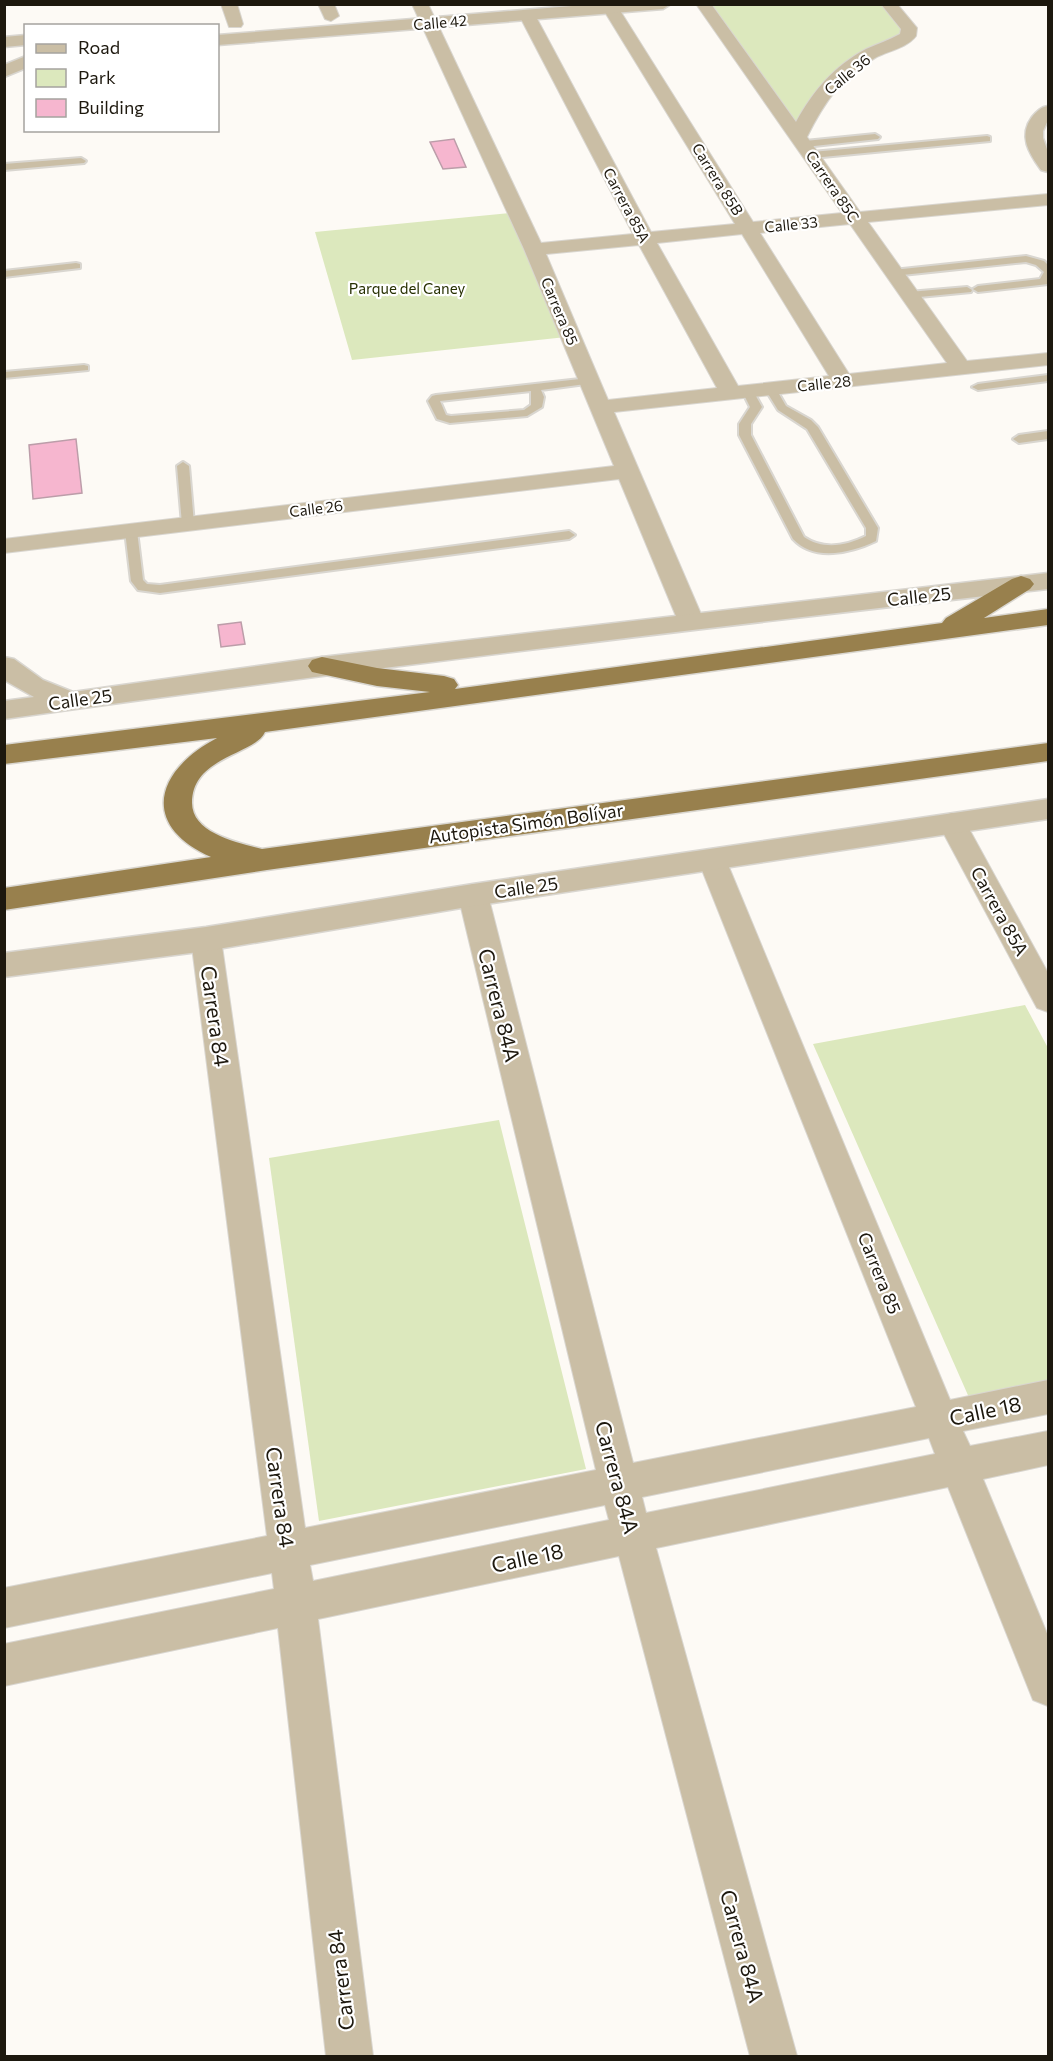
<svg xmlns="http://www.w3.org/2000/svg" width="1053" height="2061" font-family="Commissioner,sans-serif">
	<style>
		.green { fill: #dce8bd }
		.building { fill: #f6b6cf; stroke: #bc9da9; stroke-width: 1.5 }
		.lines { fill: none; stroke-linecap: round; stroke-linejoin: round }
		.service-casing { stroke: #d9d6d0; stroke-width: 4 }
		.minor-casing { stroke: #d9d6d0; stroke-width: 2 }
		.tertiary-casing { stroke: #d9d6d0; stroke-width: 3 }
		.trunk-casing { stroke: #d9d6d0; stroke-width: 3 }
		.service { fill: #cabea5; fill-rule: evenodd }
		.minor { fill: #cabea5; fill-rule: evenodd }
		.tertiary { fill: #cabea5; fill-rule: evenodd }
		.trunk { fill: #98804d; fill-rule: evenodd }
		.labels { text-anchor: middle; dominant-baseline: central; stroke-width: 4.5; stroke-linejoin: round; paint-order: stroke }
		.far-street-label { font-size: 15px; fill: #1d180e; stroke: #fff }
		.far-park-label { font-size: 15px; fill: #273002; stroke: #fff }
		.street-label { font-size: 18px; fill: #1d180e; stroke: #fff }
		.near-street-label { font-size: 21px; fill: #1d180e; stroke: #fff }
	</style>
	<rect width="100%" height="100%" fill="#fdfaf5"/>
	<g class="green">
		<path d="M703 5H888L909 28 856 62 799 136Z"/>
		<path d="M510 213 566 337 352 360 315 232Z"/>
		<path d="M1025 1005 1048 1048V1387L971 1402 813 1044Z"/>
		<path d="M499 1120 586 1469 319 1521 269 1158Z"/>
	</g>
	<g class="building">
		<path d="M454 139 466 167 443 169 430 142Z"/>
		<path d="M76 439 82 493 33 499 29 445Z"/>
		<path d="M241 622 245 644 221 647 218 625Z"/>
	</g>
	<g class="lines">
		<g class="service-casing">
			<g id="service">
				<path d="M875 134 880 137 878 139 805 147 800 144 805 141Z"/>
				<path d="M987 136 990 137V141L812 158 807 155 812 152Z"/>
				<path d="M81 158 86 161 84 163 4 170V164Z"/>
				<path d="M1026 256 1044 261 1048 265V284L978 292 973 289 978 286 1040 279 1044 272 1036 265 1026 262 893 276 888 273 893 270Z"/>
				<path d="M76 263 80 264V268L4 277V271Z"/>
				<path d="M967 287 972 290 971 292 909 298 904 295 909 292Z"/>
				<path d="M84 365 88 366V370L4 378V372Z"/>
				<path d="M1048 375V381L978 390 972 387 978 384Z"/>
				<path d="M589 378 593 379V383L541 390 544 397 542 407 527 416 450 423 437 419 428 401 432 396 436 395ZM531 391V405L524 410 451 416 446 415 440 401Z"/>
				<path d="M771 386 775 387 786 406 811 420 818 427 878 528 876 541C851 553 814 562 793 539L739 435V424L750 407 742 391 744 389H752L762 407 751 424V435L804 537C823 550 846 546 866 536V528L807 429 778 410 765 389Z"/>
				<path d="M1048 431V439L1019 443 1013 439 1019 435Z"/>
				<path d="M183 462 189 466 194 524 188 528 182 524 177 466Z"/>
				<path d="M131 527 137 531 143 580 147 584 160 585 569 531 575 535 569 539 160 593 138 590 131 581 125 531Z"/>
			</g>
		</g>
		<g class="minor-casing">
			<g id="minor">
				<path d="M221 4H237L243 24 241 27H229Z"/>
				<path d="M318 4H334L339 16 331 21 325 19Z"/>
				<path d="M412 4H428L541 243 633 234 519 15 521 12H533L535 15 651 232 735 224 603 9 605 6H617L619 9 753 222 842 213 696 4H711L796 122C813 91 834 66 866 49 877 44 889 40 900 34L901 29 881 4H897L917 28 916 36C907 48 888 51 875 58 841 77 824 103 807 137L860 212 1048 194V205L868 222 967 361 1048 353V365L614 412 704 621 700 626 691 629 682 626 678 621 619 479 4 553V539L614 466 524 249ZM850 224 947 363 849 374 760 233ZM742 234 829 376 738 386 657 243ZM639 245 717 388 608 400 546 254Z"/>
				<path d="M952 813 962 816 1048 973V1012L1037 1008 938 823 942 816Z"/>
				<path d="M712 850 722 853 726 860 950 1400 1048 1380V1414L963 1431 970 1446 1048 1431V1465L983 1479 1048 1636V1706L1033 1700 948 1487 656 1548 797 2056H750L619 1556 318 1619 373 2056H326L278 1628 4 1686V1644L274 1589 272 1573 4 1628V1588L267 1536 191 939 195 931 206 928 217 931 221 939 305 1528 596 1470 458 895 463 888 473 884 483 888 488 895 633 1463 916 1407 698 860 702 853ZM929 1438 935 1454 646 1513 642 1497ZM605 1505 609 1520 313 1581 310 1565Z"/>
			</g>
		</g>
		<g class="tertiary-casing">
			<g id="tertiary">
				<path d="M596 4H671L663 9 218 45V35Z"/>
				<path d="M26 35V45L4 47V37Z"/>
				<path d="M26 56V68L4 77V65Z"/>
				<path d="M1048 106V120L1043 131V138L1048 152V172L1041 170C1029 153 1018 136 1032 117 1037 111 1041 107 1048 106Z"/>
				<path d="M1048 573V589C700 628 352 670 4 719V701L34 697 4 680V657L14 659 43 680 73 692 322 657Z"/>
				<path d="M1048 799V819L473 906 206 951 4 977V953L206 927 473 884Z"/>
			</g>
		</g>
		<g class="trunk-casing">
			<path id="trunk" d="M1021 576 1030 579 1034 584 1030 589 984 618 1048 609V625L265 732C255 755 192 756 192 803 192 834 240 843 262 849L1048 743V761L267 870 4 910V888L211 857C139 825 156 770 217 738L4 764V745L430 692 377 686 312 672 308 666 312 660 322 657 377 668 444 676 454 679 458 685 455 689 942 623 946 618 1012 579Z"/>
		</g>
		<use href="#service" class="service"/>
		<use href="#minor" class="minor"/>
		<use href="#tertiary" class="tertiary"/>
		<use href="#trunk" class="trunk"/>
	</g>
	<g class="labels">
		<g class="far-street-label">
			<text transform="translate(440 22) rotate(-5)">Calle 42</text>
			<text transform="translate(847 74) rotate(-39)">Calle 36</text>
			<text transform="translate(718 179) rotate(58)">Carrera 85B</text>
			<text transform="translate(833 186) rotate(56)">Carrera 85C</text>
			<text transform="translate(627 205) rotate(62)">Carrera 85A</text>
			<text transform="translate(791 224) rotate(-6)">Calle 33</text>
			<text transform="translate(560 311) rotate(67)">Carrera 85</text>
			<text transform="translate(824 383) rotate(-6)">Calle 28</text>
			<text transform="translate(316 508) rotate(-7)">Calle 26</text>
		</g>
		<g class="far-park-label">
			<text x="407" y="288">Parque del Caney</text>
		</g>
		<g class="street-label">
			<text transform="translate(919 596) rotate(-6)">Calle 25</text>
			<text transform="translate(80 699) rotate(-8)">Calle 25</text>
			<text transform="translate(526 823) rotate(-8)">Autopista Simón Bolívar</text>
			<text transform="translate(526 887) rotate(-8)">Calle 25</text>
			<text transform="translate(1000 911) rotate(61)">Carrera 85A</text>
			<text transform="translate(880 1273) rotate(68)">Carrera 85</text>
		</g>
		<g class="near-street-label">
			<text transform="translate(500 1005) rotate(76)">Carrera 84A</text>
			<text transform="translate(216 1016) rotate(82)">Carrera 84</text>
			<text transform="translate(985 1410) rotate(-12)">Calle 18</text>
			<text transform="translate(618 1477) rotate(75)">Carrera 84A</text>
			<text transform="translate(281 1497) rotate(82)">Carrera 84</text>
			<text transform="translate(527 1557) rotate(-12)">Calle 18</text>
			<text transform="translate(743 1946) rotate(75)">Carrera 84A</text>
			<text transform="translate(340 1980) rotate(-97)">Carrera 84</text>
		</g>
	</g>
	<rect width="1053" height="2061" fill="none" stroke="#1d180e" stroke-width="12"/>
	<rect x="24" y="24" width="195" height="108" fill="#ffffff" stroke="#a5a39f" stroke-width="1.5"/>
	<rect x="36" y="44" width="30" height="9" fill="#cabea5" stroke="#a5a39f" stroke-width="1.5"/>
	<text x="78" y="54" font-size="18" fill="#1d180e">Road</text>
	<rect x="36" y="69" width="30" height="18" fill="#dce8bd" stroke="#a5a39f" stroke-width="1.5"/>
	<text x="78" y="84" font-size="18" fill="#1d180e">Park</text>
	<rect x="36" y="99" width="30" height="18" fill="#f6b6cf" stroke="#a5a39f" stroke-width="1.5"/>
	<text x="78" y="114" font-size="18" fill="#1d180e">Building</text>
</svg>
